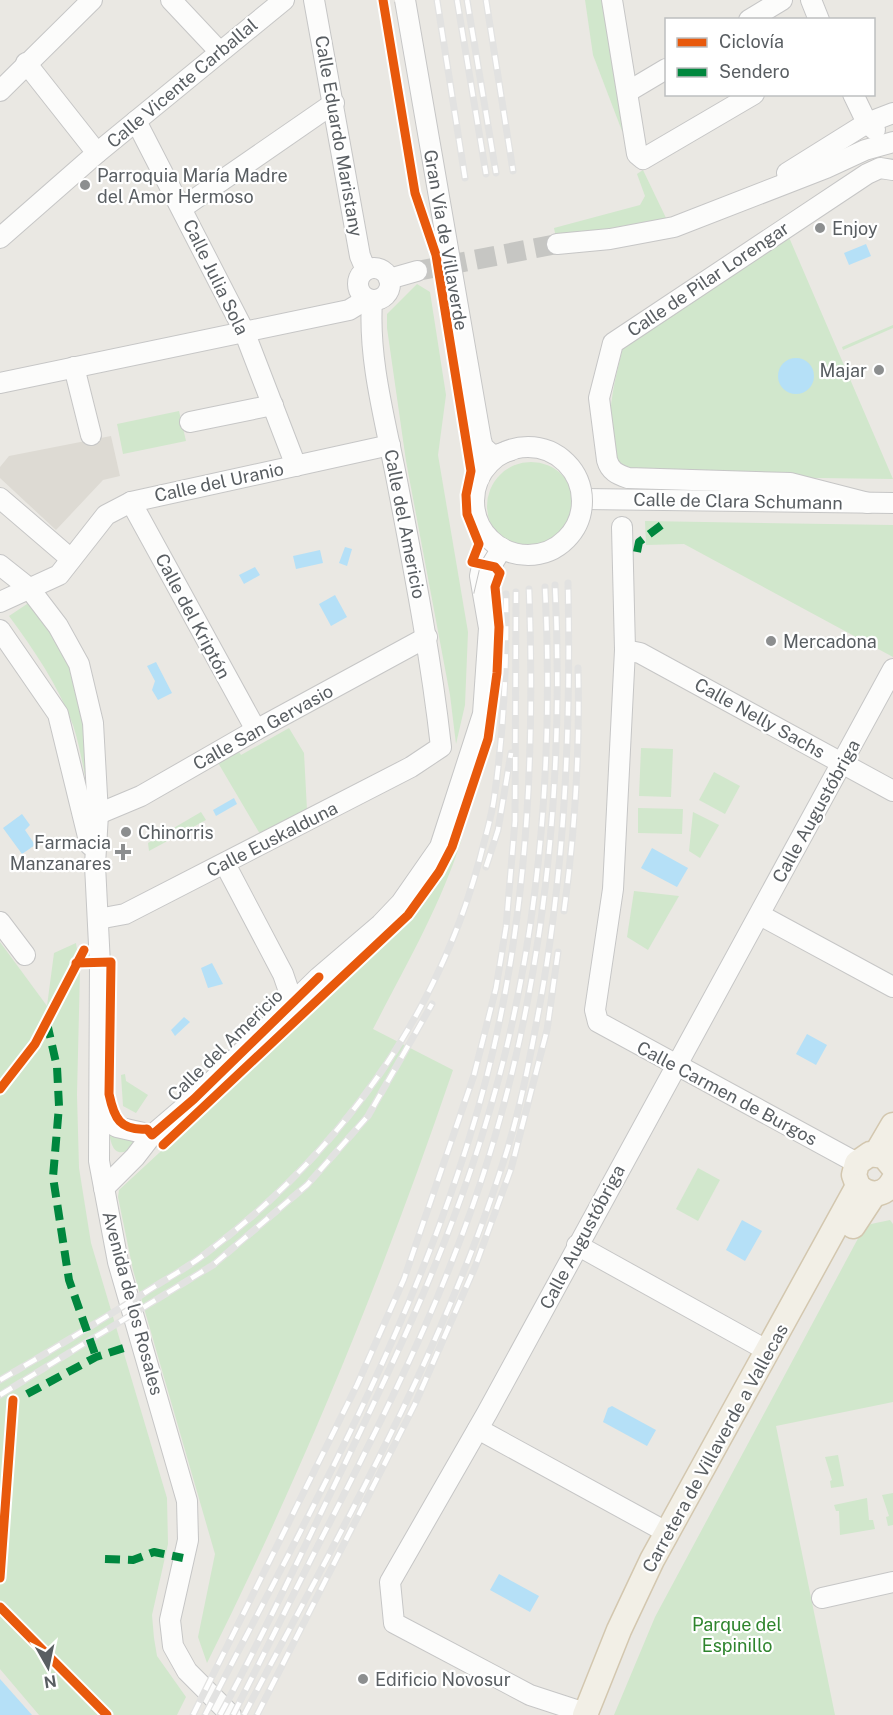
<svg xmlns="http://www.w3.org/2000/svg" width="893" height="1715" font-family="'Public Sans',sans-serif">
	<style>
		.education { fill: #dddad3 }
		.green { fill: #d1e7cc }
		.water { fill: #b5e0f7 }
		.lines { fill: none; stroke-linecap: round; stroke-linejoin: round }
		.minor-tunnel { stroke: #c6c6c3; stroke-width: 20; stroke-dasharray: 20 10; stroke-linecap: butt }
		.minor-casing { stroke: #c6c6c6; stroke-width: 22 }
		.major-casing { stroke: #d3c7af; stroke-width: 27 }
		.minor { stroke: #fcfcfb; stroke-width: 20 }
		.major { stroke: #f2efe6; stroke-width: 24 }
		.rail-casing { stroke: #e2e2e1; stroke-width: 7 }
		.rail { stroke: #fff; stroke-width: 4.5; stroke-dasharray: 14; stroke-linecap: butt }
		.minor-bridge-casing { stroke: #c6c6c6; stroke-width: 22; stroke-linecap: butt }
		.minor-bridge { stroke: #fcfcfb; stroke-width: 20 }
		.quiet { stroke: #00873e; stroke-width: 8; stroke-dasharray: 15 8; stroke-linecap: butt }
		.cycleway-casing { stroke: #fff; stroke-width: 13 }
		.cycleway { stroke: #e8590c; stroke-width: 9 }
		.poi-dot { fill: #8c8e8f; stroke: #fff; stroke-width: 2 }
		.labels { text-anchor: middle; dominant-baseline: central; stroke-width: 4.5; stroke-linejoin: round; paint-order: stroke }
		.street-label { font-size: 18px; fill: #595e62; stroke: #fff }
		.poi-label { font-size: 18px; fill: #595e62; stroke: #fff; text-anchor: start }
		.park-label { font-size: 18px; fill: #2f852e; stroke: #fff }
	</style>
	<rect width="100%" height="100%" fill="#eae8e3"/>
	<path class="education" d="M111 436 120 476 103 480 56 530 0 478V467L9 456Z"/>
	<g class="green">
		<path d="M585 0H606L625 130 622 131 593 55Z"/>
		<path d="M643 170 666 218 556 238 554 228 640 205 645 196 637 174Z"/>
		<path d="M788 235 893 479 667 476 621 467C600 431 614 385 623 347Z"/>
		<path d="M417 284 430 292 446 395 438 455 468 632 465 705 456 744 450 695 406 461 387 328V314Z"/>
		<path d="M893 325V328L843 350 842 347Z"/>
		<path d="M179 411 186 441 123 454 117 424Z"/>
		<circle cx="531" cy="506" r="44"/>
		<path d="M645 521 893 525V657L684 544 646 545Z"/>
		<path d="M30 602C50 624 69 654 79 682 86 701 89 760 86 780 82 762 79 743 73 725 58 685 34 650 9 616Z"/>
		<path d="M289 728 304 753 307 810 260 834 217 761 238 750 241 755Z"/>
		<path d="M641 748 673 749 671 797 639 796Z"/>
		<path d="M714 772 740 786 725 814 699 800Z"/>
		<path d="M638 808 683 809 682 834 638 833Z"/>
		<path d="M201 812 206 820 149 851 148 843Z"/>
		<path d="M693 812 719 825 700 858 689 851Z"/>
		<path d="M462 838C441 905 405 967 373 1029L453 1070C384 1273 303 1471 207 1663L198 1637 215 1554 133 1270 118 1197 119 1190 411 920 432 893Z"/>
		<path d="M634 891 679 896 648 950 627 937Z"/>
		<path d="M0 942 47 1006 54 953 76 943 80 970 77 1095 79 1168 91 1243 167 1498 168 1544 152 1615 154 1638 157 1656 186 1697 177 1715H39L0 1669Z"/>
		<path d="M125 1074 126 1081 148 1095 136 1113 123 1106 121 1075Z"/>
		<path d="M109 1128 146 1139C126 1154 111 1163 109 1128Z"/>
		<path d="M698 1168 720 1180 698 1221 676 1209Z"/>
		<path d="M890 1220 893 1224V1402L776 1426 835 1715H614L655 1617 862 1231 871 1224Z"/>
		<path d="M838 1455 844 1486 831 1488 830 1481 832 1480 825 1457Z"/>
		<path d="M893 1493V1525L888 1526 886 1517 889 1516 882 1495Z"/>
		<path d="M867 1498 869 1520H873L875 1529 840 1535 839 1511H836L834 1505Z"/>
	</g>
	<g class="water">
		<path d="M866 244 871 256 849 265 844 253Z"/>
		<circle cx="796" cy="376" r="18"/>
		<path d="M345 547 352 549 347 566 339 563Z"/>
		<path d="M320 550 323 563 296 569 293 556Z"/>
		<path d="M255 567 260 575 244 584 239 575Z"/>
		<path d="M335 595 347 617 331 626 319 604Z"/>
		<path d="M156 662 172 693 158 700 152 690 155 681 147 666Z"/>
		<path d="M234 798 237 804 216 816 213 810Z"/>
		<path d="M22 814 30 825 25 830 35 845 22 854 3 828Z"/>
		<path d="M652 848 688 868 677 887 641 868Z"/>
		<path d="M212 963 223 984 208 988 201 968Z"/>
		<path d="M184 1017 190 1022 175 1036 171 1030Z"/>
		<path d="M807 1034 827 1045 816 1065 796 1054Z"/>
		<path d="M742 1220 762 1231 745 1261 726 1250Z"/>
		<path d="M612 1406 656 1430 647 1446 603 1422 608 1408Z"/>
		<path d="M499 1574 539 1596 530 1612 490 1590Z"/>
		<path d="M0 1679 32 1715H0Z"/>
	</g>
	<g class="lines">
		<path class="minor-tunnel" d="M417 271 557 244"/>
		<g class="minor-casing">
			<g id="minor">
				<path d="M171 0 219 51"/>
				<path d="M314 0 360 256 366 270"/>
				<path d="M612 0 637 154 643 159 754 94"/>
				<path d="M811 0 819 20"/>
				<path d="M749 20 782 0"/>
				<path d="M26 63 97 153"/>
				<path d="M0 91 92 0"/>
				<path d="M629 91 666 69"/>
				<path d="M853 94 867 123 875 130"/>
				<path d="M136 121 244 331 296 466"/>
				<path d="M787 173 867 123 893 113"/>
				<path d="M182 208 334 103"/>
				<path d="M0 238 97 153 284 0"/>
				<path d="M557 244 610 239 674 227 826 168 865 150 893 142"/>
				<circle cx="374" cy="284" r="16"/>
				<path d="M389 279 417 271"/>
				<path d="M74 367 91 435"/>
				<path d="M0 383 349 310 367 299"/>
				<path d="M190 422 273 405"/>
				<path d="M0 498 71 559"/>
				<path d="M583 499 893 503"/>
				<path d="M131 502 256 730"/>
				<path d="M868 503 790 483 628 478C617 474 610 471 607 460L599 398 613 343 867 174 880 168 893 170"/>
				<path d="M622 527 625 650 613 889 595 1010 598 1022 857 1163"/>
				<path d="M0 565 29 588 58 626 79 664 93 723 98 814 95 865 100 965 99 1161 118 1262 187 1501 188 1540 170 1620 173 1646 187 1671 231 1715"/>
				<path d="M0 602 59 575 106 515 131 502 390 445"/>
				<path d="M0 630 58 714 90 845"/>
				<path d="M625 650 640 653 893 791"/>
				<path d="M98 814 141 796 256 730 427 637"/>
				<path d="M225 864 283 974 293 1003"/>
				<path d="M760 915 893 987"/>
				<path d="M98 919 125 914 411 767 441 747C431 657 414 570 397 481 386 423 368 361 372 301"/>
				<path d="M0 922 25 955"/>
				<path d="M101 1118 117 1127 152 1135"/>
				<path d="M104 1188 135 1157 152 1135 194 1099 319 977 381 924 401 903 440 847 483 714 489 628 480 576 488 537"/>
				<path d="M577 1245 768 1351"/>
				<path d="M478 1429 668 1533"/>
				<path d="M822 1598 893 1582"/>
				<path d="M585 1713 530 1695 394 1623 390 1582 487 1413 893 669"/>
			</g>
		</g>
		<g class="major-casing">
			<g id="major">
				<path d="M876 1154 893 1125"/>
				<path d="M893 1167 884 1156 870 1154 857 1163 854 1175 858 1186C870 1197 885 1196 893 1181"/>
				<path d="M853 1226 874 1194"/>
				<path d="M585 1715 619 1630 652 1560 858 1186"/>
			</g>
		</g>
		<use href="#minor" class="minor"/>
		<use href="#major" class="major"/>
		<g class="rail-casing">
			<g id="rail">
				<path d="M437 0 465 178"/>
				<path d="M457 0 486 174"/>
				<path d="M467 0 496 173"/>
				<path d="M486 0 513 171"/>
				<path d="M486 867 498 830 511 753"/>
				<path d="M564 911C575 831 580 749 578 668"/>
				<path d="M0 1380C49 1352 98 1322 146 1292 166 1279 187 1268 205 1254 338 1155 437 1018 480 858 485 838 491 819 494 799 504 730 507 663 506 594"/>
				<path d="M0 1395 213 1265 307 1185 368 1116 432 1004"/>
				<path d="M193 1715 357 1385 404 1279 474 1075 496 988 506 927 515 821 516 592"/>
				<path d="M205 1715C302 1528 406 1341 469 1139 525 961 536 775 529 589"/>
				<path d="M220 1715C261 1640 297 1562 335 1484 403 1344 464 1215 503 1062 542 907 553 746 545 587"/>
				<path d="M233 1715C266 1651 297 1586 330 1522 374 1435 419 1347 454 1256 538 1044 566 812 555 585"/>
				<path d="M244 1715C338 1536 440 1358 502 1166 518 1119 528 1068 537 1020 565 874 571 730 568 583"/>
				<path d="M257 1715 415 1404 475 1267 511 1169 547 1030 558 952"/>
			</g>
		</g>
		<use href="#rail" class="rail"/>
		<g class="minor-bridge-casing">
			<g id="minor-bridge">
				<path d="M405 0 481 440 483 447 493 456 512 450"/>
				<path d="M473 434 479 479"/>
				<circle cx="528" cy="501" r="54"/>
				<path d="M484 596 491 566 502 548"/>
			</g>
		</g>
		<use href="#minor-bridge" class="minor-bridge"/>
		<g class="quiet">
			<path d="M637 552 639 542 663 524"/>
			<path d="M47 1023 57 1067 59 1106 53 1177 69 1280 96 1357"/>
			<path d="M27 1394 96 1357 130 1346"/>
			<path d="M105 1559 133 1560 154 1552 183 1558"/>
		</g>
		<g class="cycleway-casing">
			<g id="cycleway">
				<path d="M76 963 111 962 109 1094C114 1118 120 1131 147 1129L152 1135 194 1099 319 977"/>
				<path d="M0 1089 35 1044 84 950"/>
				<path d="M163 1145 408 915 439 872 452 847 488 739 497 673 499 627 495 587 500 573 495 567 472 562 479 544 467 514 466 495 471 471 436 255 415 193 383 0"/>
				<path d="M0 1578 13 1400"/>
				<path d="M0 1607 107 1715"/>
			</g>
		</g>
		<use href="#cycleway" class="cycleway"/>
	</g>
	<g class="poi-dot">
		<circle cx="85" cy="185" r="6"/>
		<circle cx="820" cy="228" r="6"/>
		<circle cx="879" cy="370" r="6"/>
		<circle cx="771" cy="641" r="6"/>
		<circle cx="126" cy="832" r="6"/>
		<path d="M120 843h6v6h6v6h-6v6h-6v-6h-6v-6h6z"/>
		<circle cx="363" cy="1679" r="6"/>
	</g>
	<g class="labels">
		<g class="street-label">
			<text transform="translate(182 83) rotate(-40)">Calle Vicente Carballal</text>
			<text transform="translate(339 136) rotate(80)">Calle Eduardo Maristany</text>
			<text transform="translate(446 240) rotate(80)">Gran Vía de Villaverde</text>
			<text transform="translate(216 277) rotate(64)">Calle Julia Sola</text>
			<text transform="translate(708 279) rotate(-34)">Calle de Pilar Lorengar</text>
			<text transform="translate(219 482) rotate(-12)">Calle del Uranio</text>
			<text transform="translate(738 501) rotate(1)">Calle de Clara Schumann</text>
			<text transform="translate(405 524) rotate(79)">Calle del Americio</text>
			<text transform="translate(193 616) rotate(62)">Calle del Kriptón</text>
			<text transform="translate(760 718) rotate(29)">Calle Nelly Sachs</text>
			<text transform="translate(263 727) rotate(-29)">Calle San Gervasio</text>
			<text transform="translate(816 811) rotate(-61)">Calle Augustóbriga</text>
			<text transform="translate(272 839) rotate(-27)">Calle Euskalduna</text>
			<text transform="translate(225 1045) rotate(-44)">Calle del Americio</text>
			<text transform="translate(727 1093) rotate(28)">Calle Carmen de Burgos</text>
			<text transform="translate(582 1237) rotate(-62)">Calle Augustóbriga</text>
			<text transform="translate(133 1303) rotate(75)">Avenida de los Rosales</text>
			<text transform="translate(715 1448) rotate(-61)">Carretera de Villaverde a Vallecas</text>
		</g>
		<g class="poi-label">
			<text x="97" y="175">Parroquia María Madre<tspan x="97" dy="21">del Amor Hermoso</tspan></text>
			<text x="832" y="228">Enjoy</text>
			<text x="867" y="370" text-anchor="end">Majar</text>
			<text x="783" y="641">Mercadona</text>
			<text x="138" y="832">Chinorris</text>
			<text x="111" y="842" text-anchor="end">Farmacia<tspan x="111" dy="21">Manzanares</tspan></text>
			<text x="375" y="1679">Edificio Novosur</text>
		</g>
		<g class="park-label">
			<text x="737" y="1624">Parque del<tspan x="737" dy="21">Espinillo</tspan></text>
		</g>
	</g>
	<rect x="665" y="18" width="210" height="78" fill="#ffffff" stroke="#bdbfc0" stroke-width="1.5"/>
	<rect x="677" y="38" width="30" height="9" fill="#e8590c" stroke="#bdbfc0" stroke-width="1.5"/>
	<text x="719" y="48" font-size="18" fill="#595e62">Ciclovía</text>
	<rect x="677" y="68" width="30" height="9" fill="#00873e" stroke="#bdbfc0" stroke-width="1.5"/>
	<text x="719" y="78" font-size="18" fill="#595e62">Sendero</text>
	<g transform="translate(48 1667) rotate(171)" stroke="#ffffff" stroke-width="4.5" paint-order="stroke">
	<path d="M0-4.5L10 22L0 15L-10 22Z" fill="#595e62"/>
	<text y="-9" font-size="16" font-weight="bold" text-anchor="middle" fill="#595e62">N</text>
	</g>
</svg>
